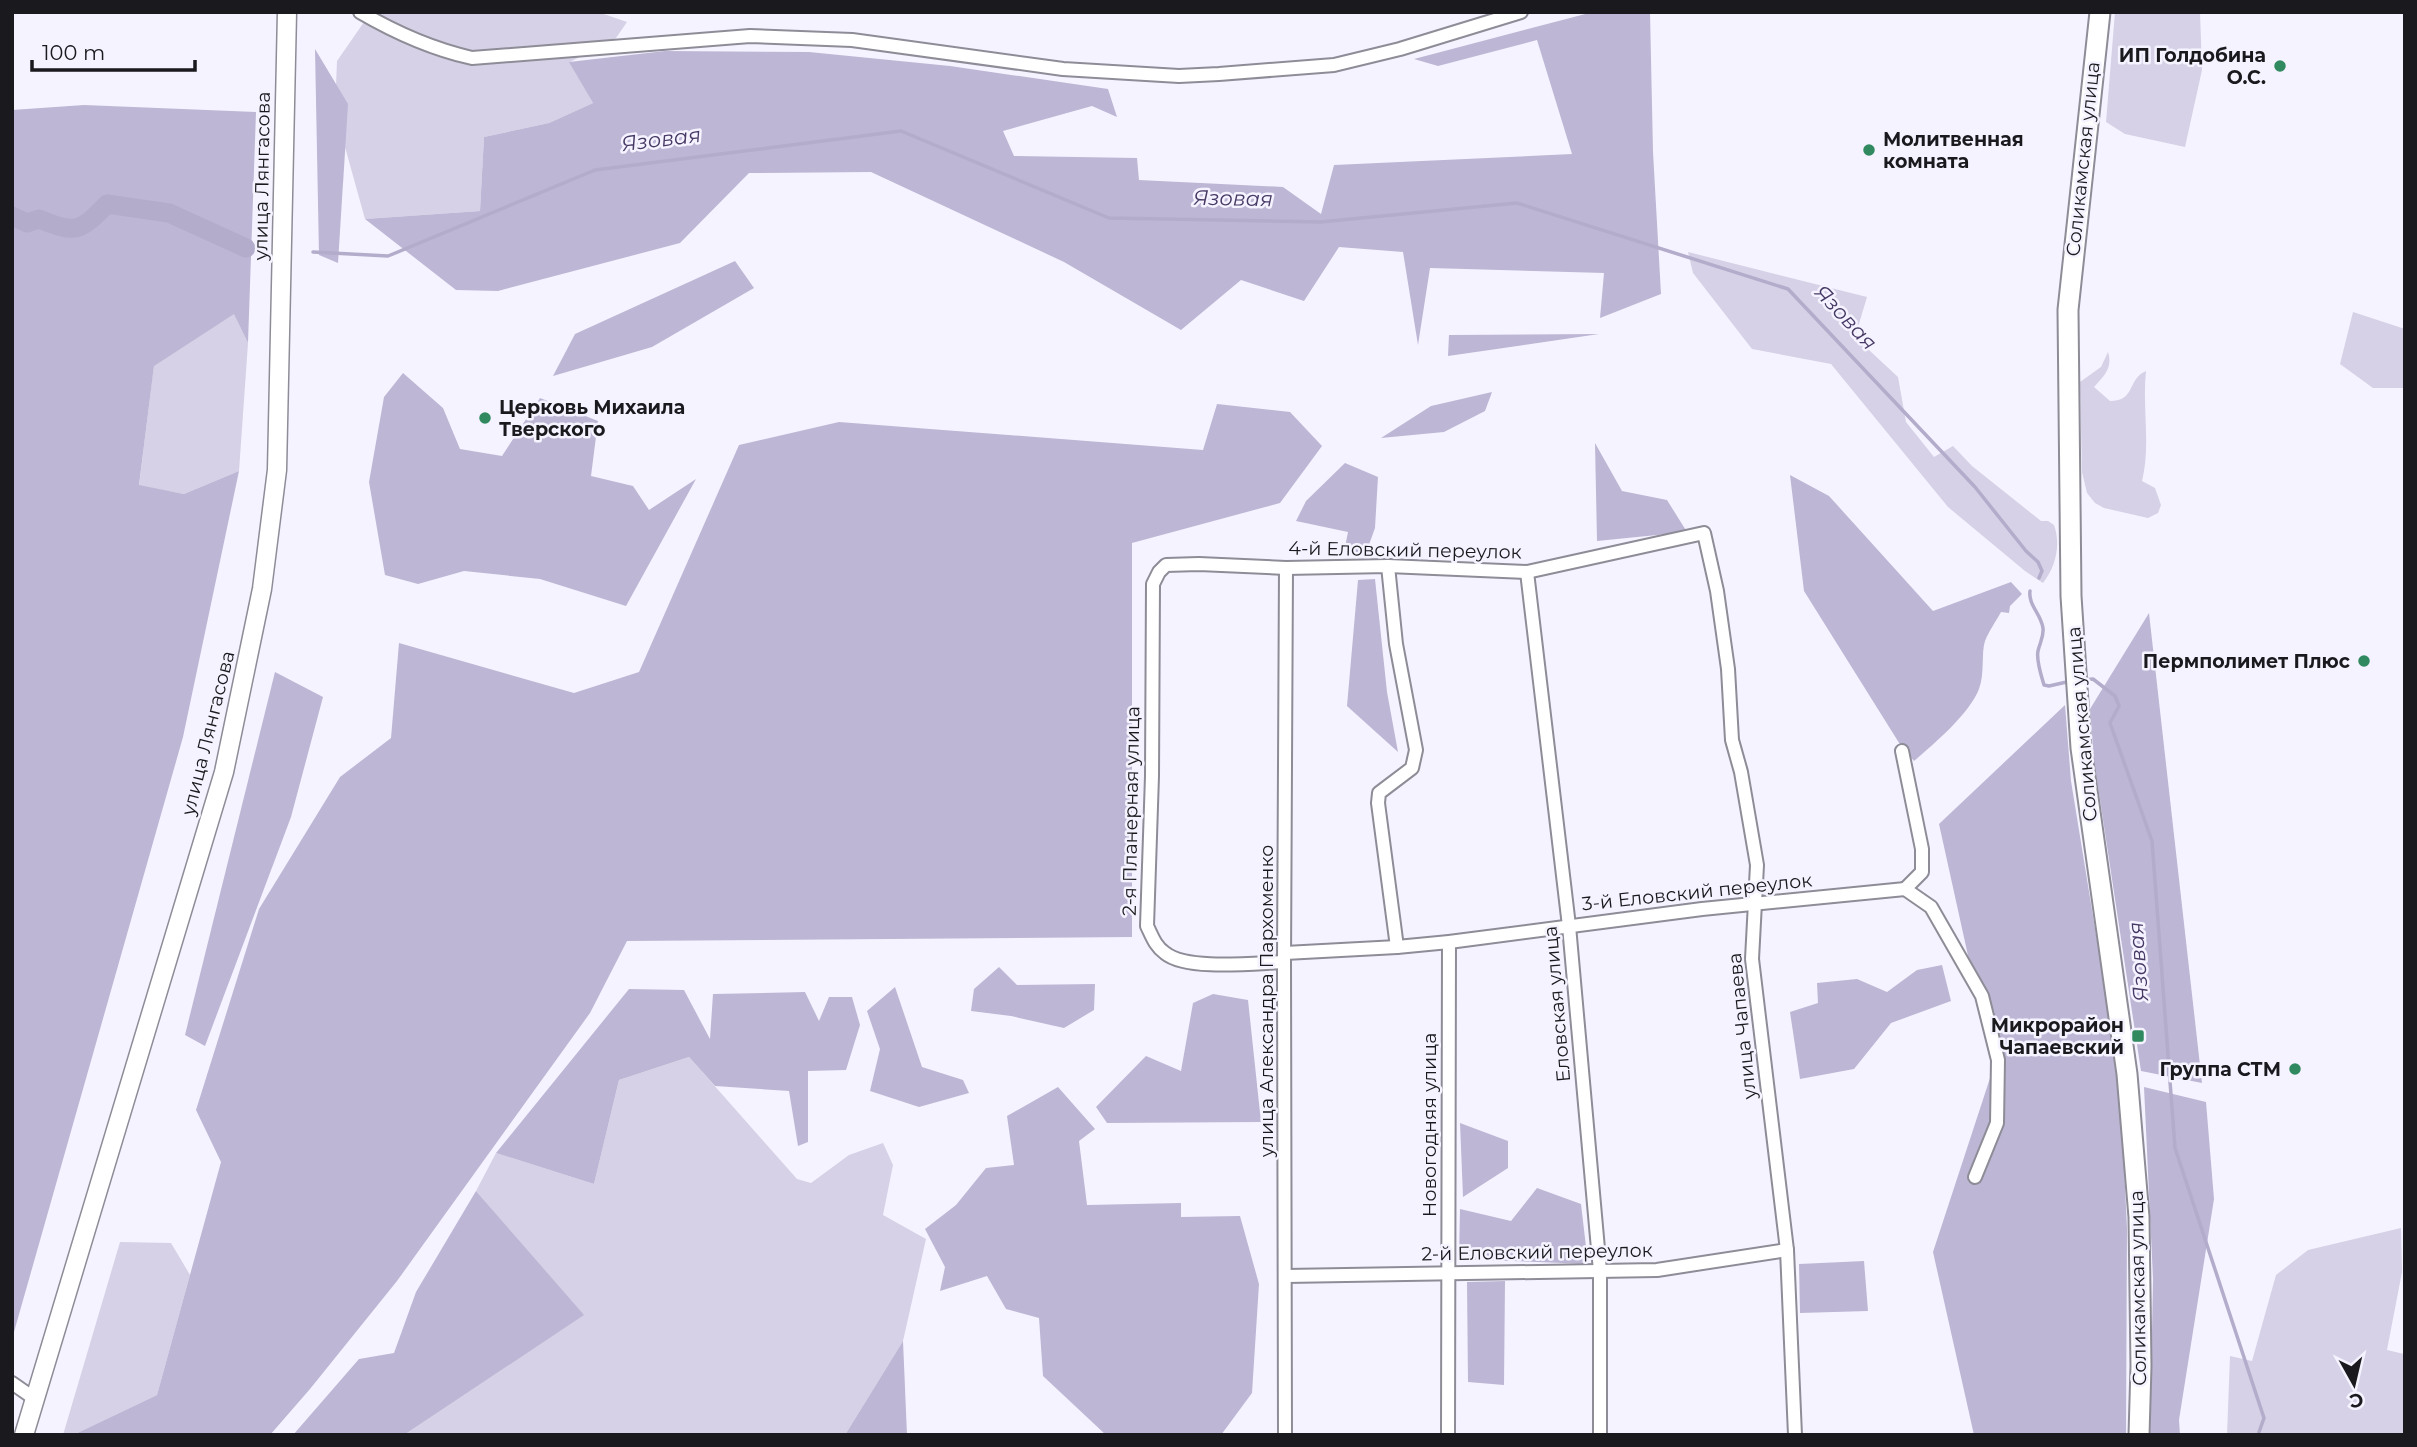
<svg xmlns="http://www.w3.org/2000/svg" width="2417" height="1447" font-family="Montserrat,sans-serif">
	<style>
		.green { fill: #d6d1e6 }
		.forest { fill: #beb6d5 }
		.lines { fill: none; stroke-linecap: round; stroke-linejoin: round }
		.stream { stroke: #b4accb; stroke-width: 3.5 }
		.river { stroke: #b4accb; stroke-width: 19 }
		.street-casing { stroke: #8e8c97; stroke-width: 16 }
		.secondary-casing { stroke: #8e8c97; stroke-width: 21 }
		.primary-casing { stroke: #8e8c97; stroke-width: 23 }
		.street { stroke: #fff; stroke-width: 12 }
		.secondary { stroke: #fff; stroke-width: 18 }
		.primary { stroke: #fff; stroke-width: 19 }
		.poi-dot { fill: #318a5f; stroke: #f5f3ff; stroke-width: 2.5 }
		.labels { text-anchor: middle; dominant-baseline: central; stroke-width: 5; stroke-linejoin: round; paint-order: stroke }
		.poi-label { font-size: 19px; font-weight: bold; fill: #1a191d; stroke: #f5f3ff; text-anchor: end }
		.street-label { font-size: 19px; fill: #1a191d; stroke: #f5f3ff }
		.water-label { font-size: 21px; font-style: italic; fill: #473965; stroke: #f5f3ff }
	</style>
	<rect width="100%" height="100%" fill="#f5f3ff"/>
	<g class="green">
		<path d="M371 12H598L627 22 616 38 570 62 593 103 549 123 484 137 480 211 365 219 335 111 337 61Z"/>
		<path d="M2115 12H2200L2202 70 2185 147 2125 134 2106 122Z"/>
		<path d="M1688 252 1867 297 1855 337 1898 377 1906 422 1934 457 1953 446 1972 466 2041 521H2048L2054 525C2061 544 2056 567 2043 583L2025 571 1948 507 1831 364 1752 349 1693 273Z"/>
		<path d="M2353 312 2405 329V388H2373L2340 364Z"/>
		<path d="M234 313 248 343 239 471 184 494 139 486 154 365Z"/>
		<path d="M2108 352C2113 368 2104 376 2094 387L2110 401C2136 401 2127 379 2146 371 2142 408 2151 445 2142 481L2155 488 2161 505 2158 513 2148 518 2104 508 2095 503 2087 493 2082 472 2080 382 2101 367Z"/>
		<path d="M689 1057 797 1179 811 1183 849 1155 883 1143 893 1165 883 1215 926 1239 903 1341 845 1435H404L583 1315 476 1191 496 1153 594 1184 619 1080Z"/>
		<path d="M2401 1228 2402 1272 2387 1350 2404 1354 2405 1349V1435H2227L2230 1356 2252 1361 2276 1275 2308 1250Z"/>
		<path d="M120 1242 171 1243 190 1275 157 1395 73 1435H63Z"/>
	</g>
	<g class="forest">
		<path d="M1593 12H1650L1653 152 1661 294 1600 318 1604 273 1430 268 1418 345 1403 252 1339 247 1304 301 1241 280 1181 330 1064 262 871 172 749 173 680 243 498 291 456 290 365 219 480 211 484 137 549 123 593 103 569 62 665 51 809 52 950 66 1108 89 1117 117 1092 106 1003 131 1014 156 1137 158 1139 180 1283 187 1321 214 1334 165 1572 154 1537 40 1438 66 1414 59Z"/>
		<path d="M315 49 348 104 338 263 319 255Z"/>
		<path d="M84 105 256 112 248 343 234 314 154 366 139 485 184 494 239 471 183 737 12 1339V110Z"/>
		<path d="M735 261 754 288 652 347 553 376 575 334Z"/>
		<path d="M1599 334 1448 356 1449 335Z"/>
		<path d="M403 373 443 408 460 449 502 456 540 398 598 421 591 476 633 486 649 510 696 479 626 606 540 579 464 571 418 584 385 575 369 482 384 397Z"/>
		<path d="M1492 392 1485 411 1444 432 1381 438 1431 406Z"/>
		<path d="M1217 404 1290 412 1322 446 1280 503 1132 543V937L627 941 590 1013 397 1281 310 1389 270 1435H73L157 1395 221 1162 196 1110 259 909 340 777 391 738 399 643 574 693 639 672 739 445 839 422 1203 450Z"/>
		<path d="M1595 443 1622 491 1667 500 1687 532 1597 541Z"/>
		<path d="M1345 463 1378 477 1375 528 1366 553 1344 552 1348 532 1296 521 1306 501Z"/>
		<path d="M1790 475 1829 496 1933 611 2011 582 2022 594 2010 606 2009 613 2001 612C1996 621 1989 631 1985 641 1981 653 1985 673 1979 689 1970 713 1934 744 1914 761L1901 746 1804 591Z"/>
		<path d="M1375 579 1387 692 1398 752 1347 706 1358 580Z"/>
		<path d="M2149 613 2202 1083 2141 1071 2094 760 2090 709Z"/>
		<path d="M275 672 323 697 291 817 205 1046 185 1035Z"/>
		<path d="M2065 705 2071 781 2120 1082 2127 1228 2126 1435H1974L1933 1252 1993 1069 1939 824Z"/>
		<path d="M1942 965 1951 1001 1891 1023 1854 1069 1800 1079 1790 1012 1818 1003 1817 983 1857 979 1887 992 1917 970Z"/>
		<path d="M999 967 1017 985 1095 984 1094 1010 1064 1028 1011 1016 971 1011 974 989Z"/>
		<path d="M895 987 922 1067 963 1080 969 1093 919 1107 870 1091 880 1049 867 1011Z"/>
		<path d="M629 989 684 990 710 1039 713 994 805 992 819 1021 829 997H852L860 1025 846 1070 808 1071V1142L798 1146 789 1091 715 1086 689 1057 619 1080 594 1184 496 1153Z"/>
		<path d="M1213 994 1248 1000 1261 1122 1107 1123 1096 1107 1146 1056 1181 1071 1193 1003Z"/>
		<path d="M1058 1087 1095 1129 1079 1141 1087 1205 1181 1203V1217L1240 1216 1259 1284 1252 1393 1221 1435H1106L1043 1376 1039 1318 1006 1309 987 1276 940 1291 945 1267 925 1229 956 1205 986 1168 1014 1165 1007 1116Z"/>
		<path d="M2144 1087 2206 1102 2214 1199 2179 1420 2180 1435H2150L2153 1279Z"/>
		<path d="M1460 1123 1508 1141V1168L1463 1197Z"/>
		<path d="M1537 1188 1581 1204 1588 1264 1459 1259 1460 1209 1511 1221Z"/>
		<path d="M476 1191 584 1315 404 1435H293L359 1359 394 1353 416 1292Z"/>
		<path d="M1864 1261 1868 1311 1800 1313 1799 1264Z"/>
		<path d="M1505 1281 1504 1385 1468 1382 1467 1282Z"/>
		<path d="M903 1341 907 1435H845Z"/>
	</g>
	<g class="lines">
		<g class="stream">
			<path d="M313 252 388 256 595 170 901 131 1109 218 1320 222 1517 203 1788 289 1975 487 2026 551 2038 562 2042 571 2039 578"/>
			<path d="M2030 591C2028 605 2041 614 2043 628 2044 637 2040 642 2038 651 2036 660 2041 675 2044 685L2049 686 2071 681"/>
			<path d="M2083 680 2093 679 2115 696 2119 706 2110 723 2152 841 2175 1148 2264 1418 2258 1435"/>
		</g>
		<path class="river" d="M12 216 27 223 39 219C76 234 80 232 107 204L169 213 246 248"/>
		<g class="street-casing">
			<g id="street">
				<path d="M360 12C396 33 432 49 472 58L750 36 852 40 1063 69 1179 76 1219 74 1334 65 1400 49 1521 12"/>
				<path d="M1388 566 1396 644 1416 750 1412 768 1379 793 1378 803 1397 947"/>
				<path d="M1527 572 1569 926 1600 1271V1435"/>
				<path d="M1902 751 1922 849V872L1905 889"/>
				<path d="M1905 889 1931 907 1982 996 1998 1060 1997 1123 1975 1177"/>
				<path d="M1285 953 1397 947 1449 942 1702 909 1905 889"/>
				<path d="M1284 962C1255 963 1187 971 1165 953 1155 946 1152 936 1147 926L1152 776 1153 584 1159 572 1166 565 1199 564 1286 568 1388 566 1527 572 1704 533 1717 591 1728 669 1732 740 1741 772 1757 865 1752 959 1787 1250 1795 1435"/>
				<path d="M1286 1276 1657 1270 1787 1250"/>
				<path d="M12 1383 35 1399"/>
				<path d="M1285 1435 1284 962 1286 568"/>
				<path d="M1448 1435 1449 942"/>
			</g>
		</g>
		<g class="secondary-casing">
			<path id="secondary" d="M24 1435 224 772 262 589 277 470 287 12"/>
		</g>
		<g class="primary-casing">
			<path id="primary" d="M2100 12 2068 310 2071 596 2081 748 2127 1074 2139 1217 2141 1366 2139 1435"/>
		</g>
		<use href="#street" class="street"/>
		<use href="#secondary" class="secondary"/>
		<use href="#primary" class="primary"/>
	</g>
	<g class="poi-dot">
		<circle cx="2280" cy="66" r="7"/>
		<circle cx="1869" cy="150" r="7"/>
		<circle cx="485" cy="418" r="7"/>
		<circle cx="2364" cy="661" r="7"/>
		<rect x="2131" y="1029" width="14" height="14" rx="3.5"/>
		<circle cx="2295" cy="1069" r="7"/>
	</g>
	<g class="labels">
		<g class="poi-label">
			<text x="2266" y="55">ИП Голдобина<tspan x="2266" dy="22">О.С.</tspan></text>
			<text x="1883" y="139" text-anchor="start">Молитвенная<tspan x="1883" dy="22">комната</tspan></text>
			<text x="499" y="407" text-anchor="start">Церковь Михаила<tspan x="499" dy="22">Тверского</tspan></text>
			<text x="2350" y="661">Пермполимет Плюс</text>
			<text x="2124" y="1025">Микрорайон<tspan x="2124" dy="22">Чапаевский</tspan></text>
			<text x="2281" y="1069">Группа СТМ</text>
		</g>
		<g class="street-label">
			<text transform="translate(2083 159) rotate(-84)">Соликамская улица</text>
			<text transform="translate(262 176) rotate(-89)">улица Лянгасова</text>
			<text transform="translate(1405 550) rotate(1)">4-й Еловский переулок</text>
			<text transform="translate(2082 724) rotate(-95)">Соликамская улица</text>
			<text transform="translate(208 733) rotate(-76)">улица Лянгасова</text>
			<text transform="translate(1131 811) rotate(-89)">2-я Планерная улица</text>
			<text transform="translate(1697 892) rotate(-6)">3-й Еловский переулок</text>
			<text transform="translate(1266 1001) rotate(-90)">улица Александра Пархоменко</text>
			<text transform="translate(1557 1004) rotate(-95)">Еловская улица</text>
			<text transform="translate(1742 1026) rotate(-96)">улица Чапаева</text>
			<text transform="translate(1429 1125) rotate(-90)">Новогодняя улица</text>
			<text transform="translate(1537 1252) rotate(-1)">2-й Еловский переулок</text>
			<text transform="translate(2138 1288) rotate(-91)">Соликамская улица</text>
		</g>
		<g class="water-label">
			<text transform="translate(661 139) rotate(-7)">Язовая</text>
			<text transform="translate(1233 198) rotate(1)">Язовая</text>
			<text transform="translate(1846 317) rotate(47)">Язовая</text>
			<text transform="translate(2138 962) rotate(-94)">Язовая</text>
		</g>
	</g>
	<rect width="2417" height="1447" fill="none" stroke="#1a191d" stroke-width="28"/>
	<g transform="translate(2354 1384) rotate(172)" stroke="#f5f3ff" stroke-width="5" paint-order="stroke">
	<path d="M0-5L12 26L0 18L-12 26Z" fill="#1a191d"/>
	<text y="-10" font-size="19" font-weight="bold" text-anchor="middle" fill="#1a191d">С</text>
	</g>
	<path d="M32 60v10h163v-10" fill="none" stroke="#1a191d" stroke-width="3.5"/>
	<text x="42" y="60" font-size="21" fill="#1a191d" stroke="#f5f3ff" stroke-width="5" paint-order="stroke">100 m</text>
</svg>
